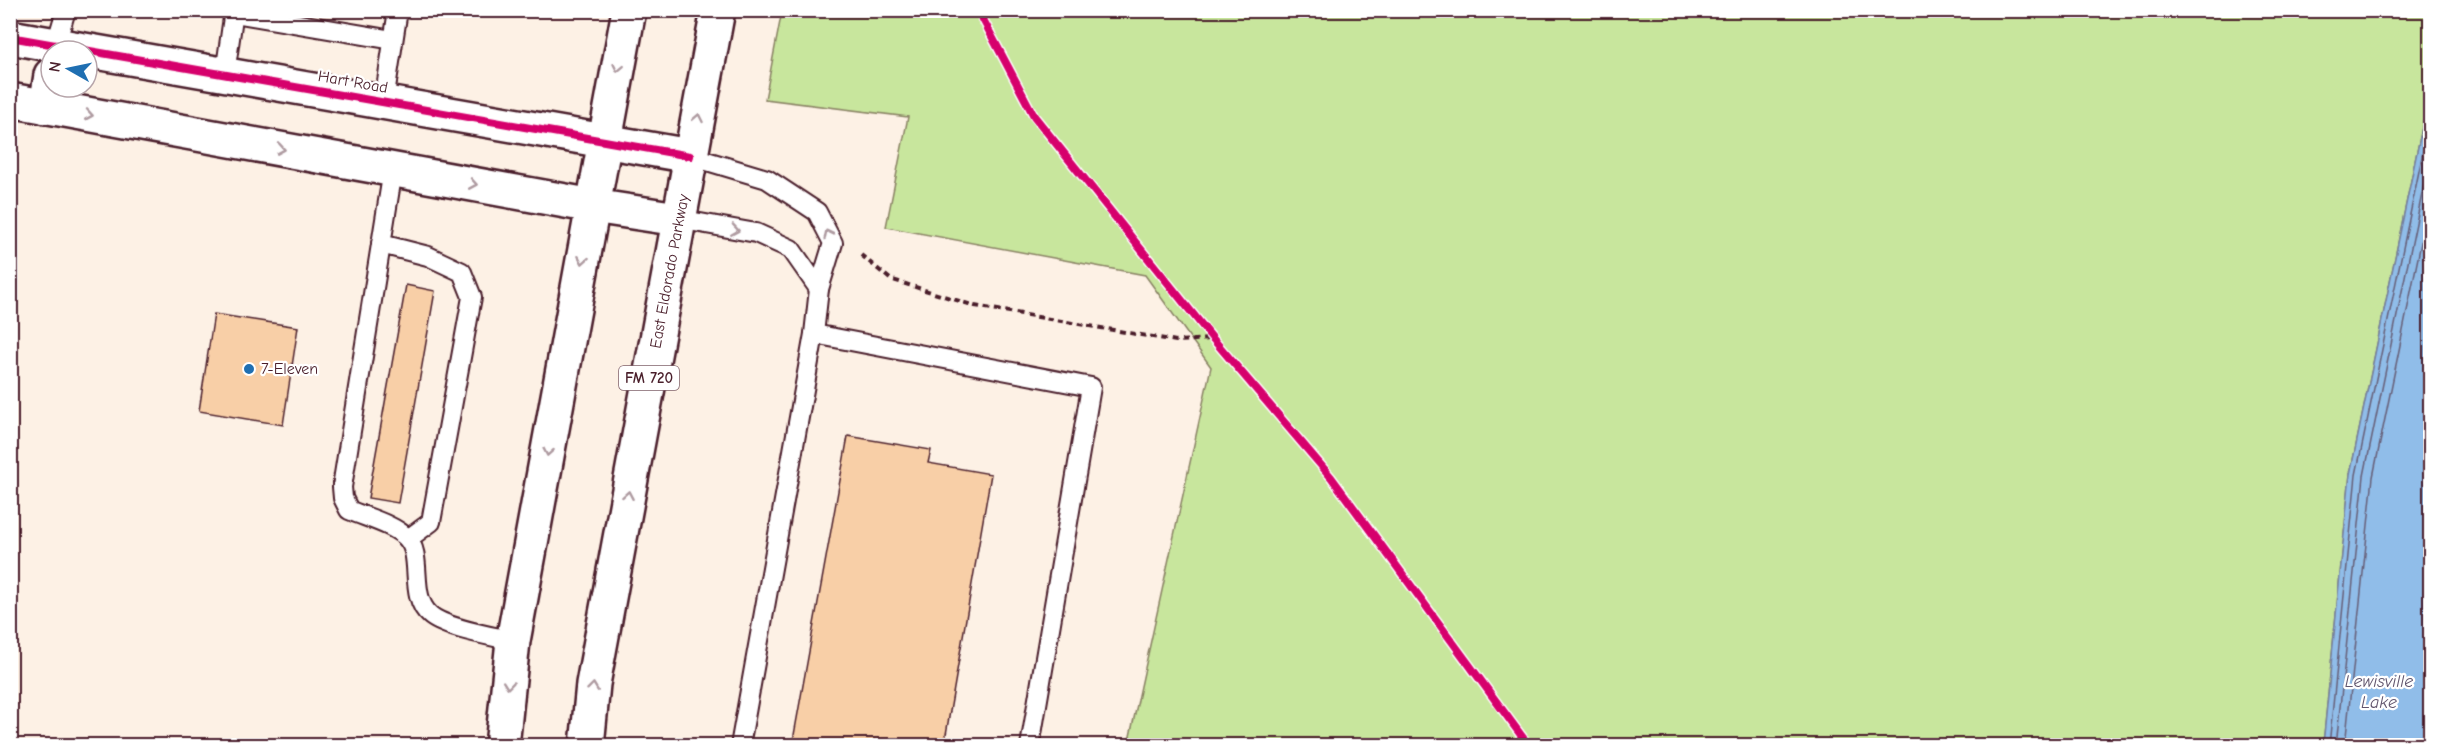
<svg xmlns="http://www.w3.org/2000/svg" width="2441" height="756" font-family="'Comic Neue',sans-serif">
	<style>
		.green { fill: #c8e69d; stroke: #898264; stroke-width: 1.5 }
		.water { fill: #90bde9; stroke: #747e9d; stroke-width: 1.5 }
		.lines { fill: none; stroke-linecap: round; stroke-linejoin: round }
		.shore { stroke: #665e77; stroke-width: 1.5 }
		.building { fill: #f8cfa7; stroke: #4a1f2b; stroke-width: 1.5 }
		.service-casing { stroke: #4a1f2b; stroke-width: 22 }
		.tertiary-casing { stroke: #4a1f2b; stroke-width: 38 }
		.primary-casing { stroke: #4a1f2b; stroke-width: 38 }
		.path { stroke: #4a1f2b; stroke-width: 4; stroke-dasharray: 6 4.5; stroke-linecap: butt }
		.service { stroke: #fff; stroke-width: 18 }
		.tertiary { stroke: #fff; stroke-width: 33 }
		.primary { stroke: #fff; stroke-width: 33 }
		.cycleway-casing { stroke: #fff; stroke-width: 11 }
		.cycleway { stroke: #d6006c; stroke-width: 8 }
		.oneway { stroke: #ae9aa0 }
		.poi-dot { fill: #1f6fb2; stroke: #fff; stroke-width: 2 }
		.labels { text-anchor: middle; dominant-baseline: central; stroke-width: 4.5; stroke-linejoin: round; paint-order: stroke }
		.shield { fill: #fff; stroke: #80626b; stroke-width: 1.5 }
		.shield-label { font-size: 15px; font-weight: bold; fill: #4a1f2b }
		.street-label { font-size: 16px; fill: #4a1f2b; stroke: #fff }
		.poi-label { font-size: 16px; fill: #4a1f2b; stroke: #fff; text-anchor: start }
		.water-label { font-size: 18px; font-style: italic; fill: #62566e; stroke: #fff }
	</style>
	<rect width="100%" height="100%" fill="#fdf1e5"/>
	<filter id="ink" filterUnits="userSpaceOnUse"><feTurbulence type="fractalNoise" baseFrequency=".0167" numOctaves="2"/><feDisplacementMap in="SourceGraphic" scale="12" xChannelSelector="R" yChannelSelector="G"/><feConvolveMatrix kernelMatrix="1 2 1 2 8 2 1 2 1" color-interpolation-filters="sRGB"/></filter>
	<g filter="url(#ink)">
		<path class="green" d="M782 11H2430V89L2350 474 2323 745H1131L1129 741 1211 367 1145 275 886 227 908 117 765 99Z"/>
		<path class="water" d="M2430 89V745H2323L2350 474Z"/>
		<g class="lines">
			<g class="shore">
				<path d="M2329 746 2356 475 2430 118"/>
				<path d="M2336 746 2364 476 2430 155"/>
				<path d="M2345 746 2373 477 2430 199"/>
			</g>
		</g>
		<g class="building">
			<path d="M406 285 435 291 398 503 368 498Z"/>
			<path d="M214 314 298 327 283 425 199 411Z"/>
			<path d="M848 436 931 450 928 463 991 474 944 746H792Z"/>
		</g>
		<g class="lines">
			<g class="service-casing">
				<g id="service">
					<path d="M234 13 393 40"/>
					<path d="M56 44 66 10"/>
					<path d="M225 74 234 10"/>
					<path d="M384 101 398 10"/>
					<path d="M690 156 767 179 817 212 833 243 819 289 814 334 740 746"/>
					<path d="M393 170 342 487 343 498 349 510C367 518 393 524 407 538 424 556 408 596 430 615 444 628 492 636 513 641"/>
					<path d="M678 219 756 233 791 249 819 289"/>
					<path d="M381 244 428 256 462 272 472 297 431 522 408 539"/>
					<path d="M814 334 1091 387 1030 746"/>
				</g>
			</g>
			<g class="tertiary-casing">
				<g id="tertiary">
					<path d="M10 37 690 156"/>
					<path d="M10 100 593 206 678 219"/>
					<path d="M46 107 51 75"/>
				</g>
			</g>
			<g class="primary-casing">
				<g id="primary">
					<path d="M502 746 513 641 629 10"/>
					<path id="s1" d="M587 746 593 684 718 10"/>
				</g>
			</g>
			<path class="path" d="M861 255 890 279 975 306 1176 341 1213 339"/>
			<use href="#service" class="service"/>
			<use href="#tertiary" class="tertiary"/>
			<use href="#primary" class="primary"/>
			<g class="cycleway-casing">
				<g id="cycleway">
					<path d="M978 10 1034 116 1213 339 1331 477 1529 746"/>
					<path d="M10 37 690 156"/>
				</g>
			</g>
			<use href="#cycleway" class="cycleway"/>
		</g>
		<defs><path id="oneway-chevron" d="M-2-3.5L2.5 0L-2 3.5" fill="none" stroke-width="1.6" stroke-linecap="round" stroke-linejoin="round" transform="scale(1.5)"/></defs>
		<g class="oneway">
			<use href="#oneway-chevron" transform="translate(618 68) rotate(101)"/>
			<use href="#oneway-chevron" transform="translate(89 115) rotate(10)"/>
			<use href="#oneway-chevron" transform="translate(698 118) rotate(-79)"/>
			<use href="#oneway-chevron" transform="translate(281 149) rotate(10)"/>
			<use href="#oneway-chevron" transform="translate(473 184) rotate(10)"/>
			<use href="#oneway-chevron" transform="translate(735 230) rotate(9)"/>
			<use href="#oneway-chevron" transform="translate(828 234) rotate(-116)"/>
			<use href="#oneway-chevron" transform="translate(583 260) rotate(100)"/>
			<use href="#oneway-chevron" transform="translate(548 452) rotate(100)"/>
			<use href="#oneway-chevron" transform="translate(628 495) rotate(-80)"/>
			<use href="#oneway-chevron" transform="translate(508 685) rotate(96)"/>
			<use href="#oneway-chevron" transform="translate(593 687) rotate(-83)"/>
		</g>
	</g>
	<circle class="poi-dot" cx="249" cy="369" r="6"/>
	<g class="labels">
		<rect class="shield" x="619" y="366" width="60" height="24" rx="4.5"/>
		<g class="shield-label">
			<text x="649" y="378">FM 720</text>
		</g>
		<g class="street-label">
			<text transform="translate(353 82) rotate(10)">Hart Road</text>
			<text stroke="none"><textPath href="#s1" startOffset="482">East Eldorado Parkway</textPath></text>
		</g>
		<g class="poi-label">
			<text x="261" y="369">7-Eleven</text>
		</g>
		<g class="water-label">
			<text x="2379" y="681">Lewisville<tspan x="2379" dy="21">Lake</tspan></text>
		</g>
	</g>
	<rect width="2441" height="756" fill="none" stroke="#fff" stroke-width="36"/>
	<rect x="18" y="18" width="2405" height="720" fill="none" stroke="#4a1f2b" stroke-width="2" filter="url(#ink)"/>
	<g transform="translate(69 69) rotate(279)"><circle r="28" fill="#ffffff" stroke="#b7a5aa" stroke-width="1.5"/>
	<path d="M0-4.5L10 22L0 15L-10 22Z" fill="#1f6fb2"/>
	<text y="-9" font-size="16" font-weight="bold" text-anchor="middle" fill="#4a1f2b">N</text>
	</g>
</svg>
